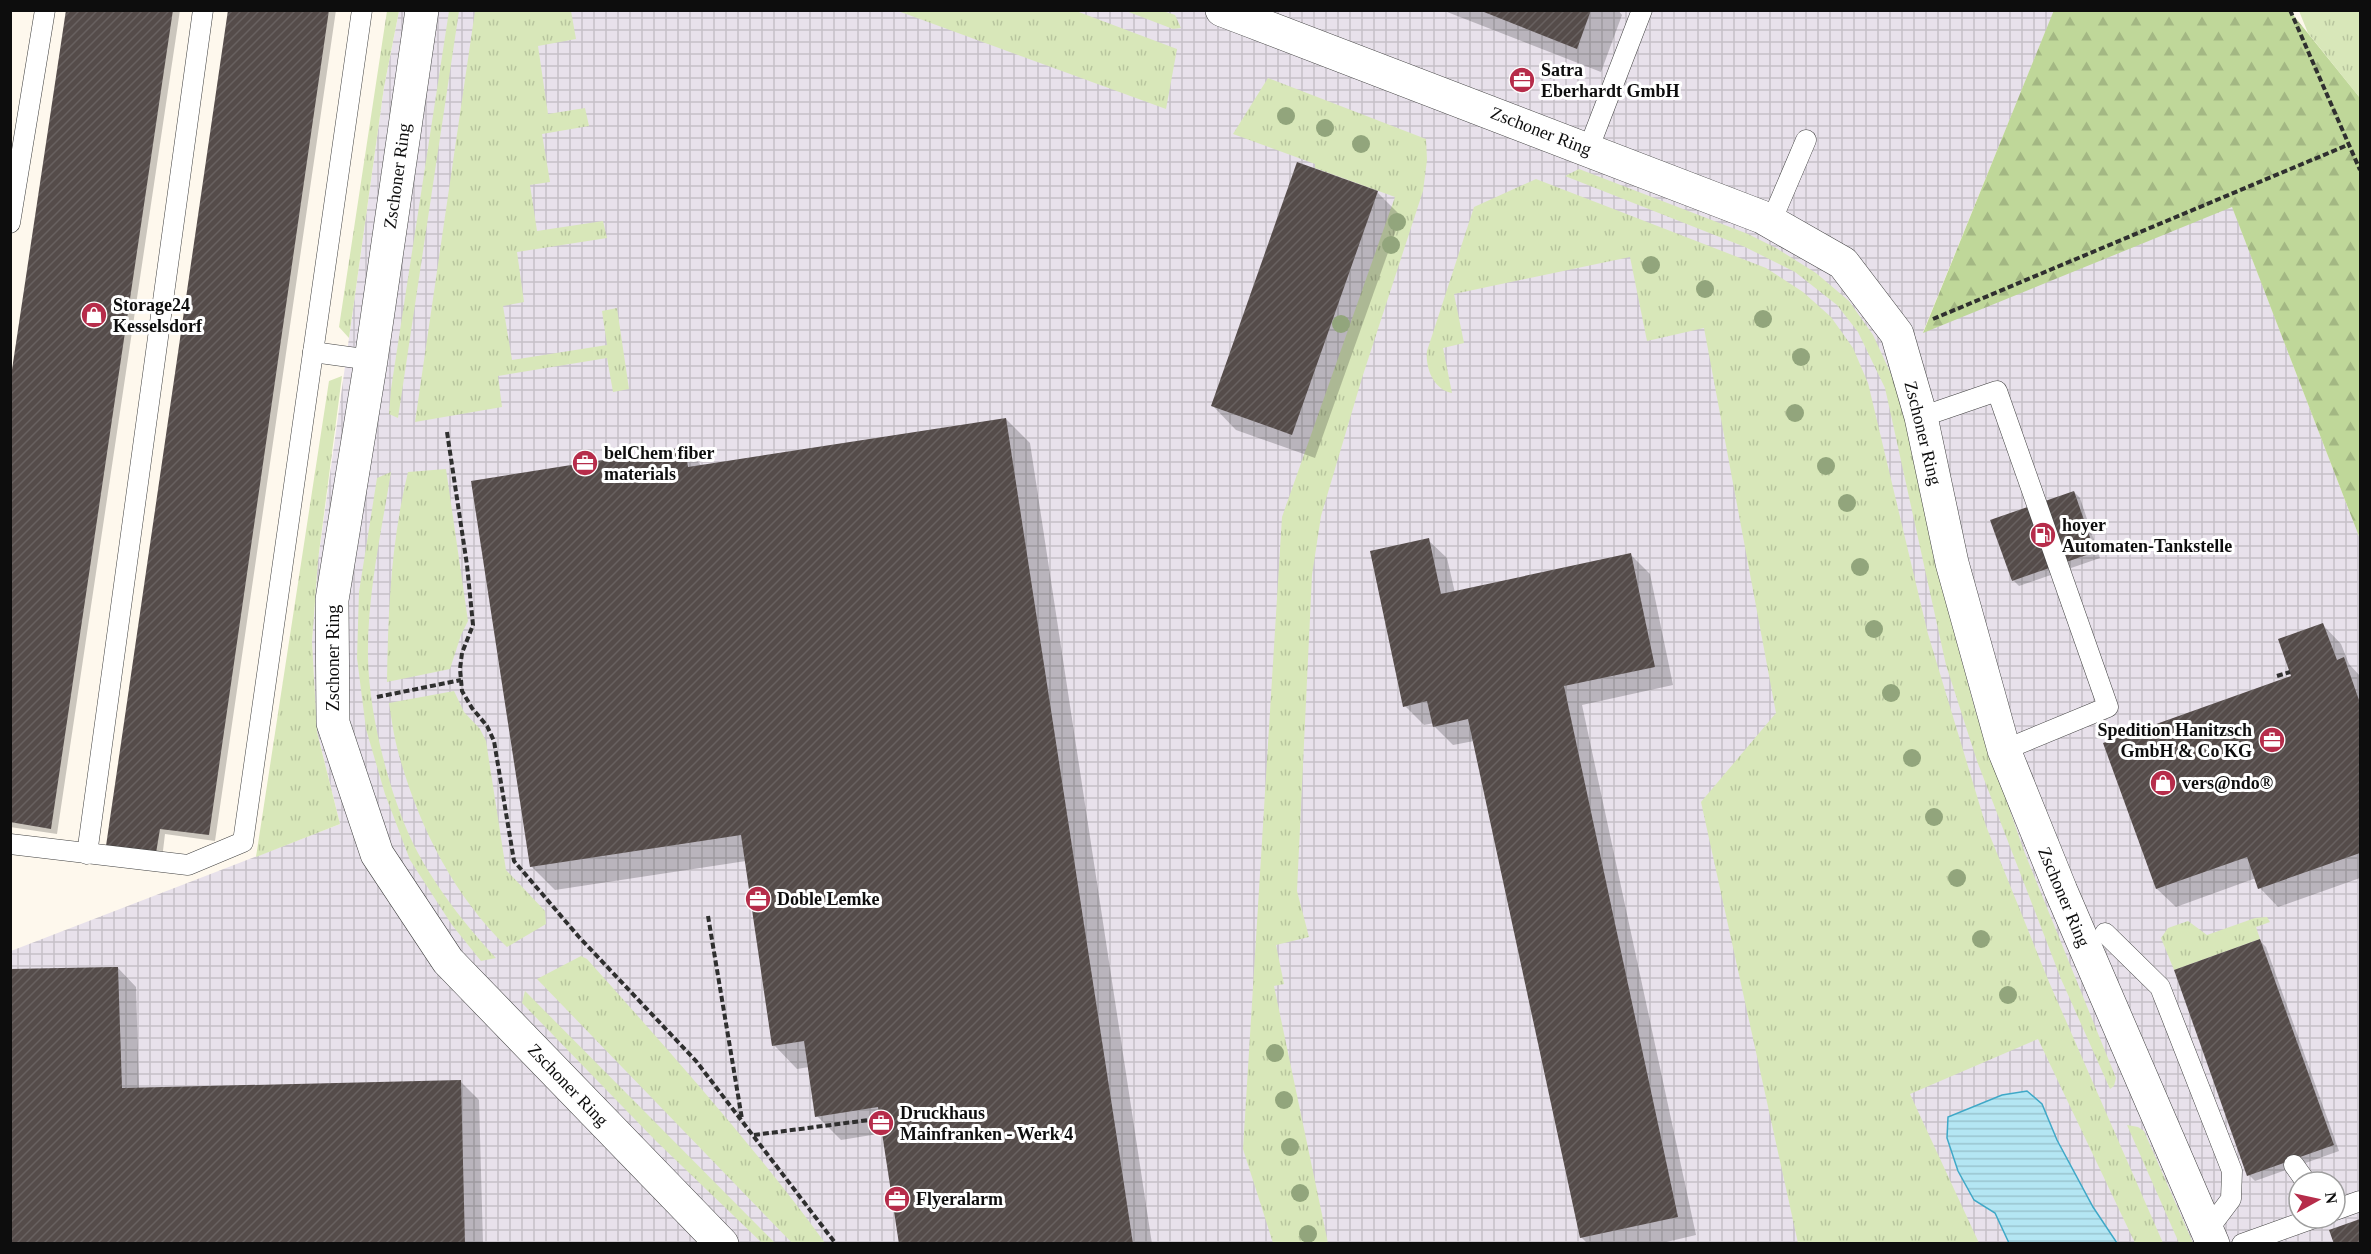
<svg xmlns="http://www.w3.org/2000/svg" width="2371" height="1254" font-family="Georgia,serif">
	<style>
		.industrial { fill: url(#industrial-grid); fill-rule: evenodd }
		.grass { fill: url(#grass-tufts) }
		.forest { fill: url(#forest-firs) }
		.water { fill: url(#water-rules); stroke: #3fa8c7; stroke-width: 1.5 }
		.shadow { fill: #0003 }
		.building { fill: url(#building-hatch) }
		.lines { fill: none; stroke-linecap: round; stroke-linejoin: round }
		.lane-casing { stroke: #404040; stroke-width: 21 }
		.street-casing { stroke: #404040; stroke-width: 34 }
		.path { stroke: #2f2f2f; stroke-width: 4; stroke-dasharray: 6 3; stroke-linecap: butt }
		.lane { stroke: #fff; stroke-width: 20 }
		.street { stroke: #fff; stroke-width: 33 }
		.tree { fill: #92a57c }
		.labels { text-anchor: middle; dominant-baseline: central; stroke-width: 6; stroke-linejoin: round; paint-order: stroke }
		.poi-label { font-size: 18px; font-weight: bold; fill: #0d0d0d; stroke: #fff; text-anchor: start }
		.street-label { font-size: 18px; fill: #0d0d0d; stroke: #fff }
	</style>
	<defs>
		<pattern id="industrial-grid" width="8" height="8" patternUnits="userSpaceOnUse" patternTransform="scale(1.5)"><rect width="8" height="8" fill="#e8e1eb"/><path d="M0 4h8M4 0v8" fill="none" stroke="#c6c0c8"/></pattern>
		<pattern id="grass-tufts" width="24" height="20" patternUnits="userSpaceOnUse" patternTransform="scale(1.5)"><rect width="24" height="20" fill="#d8e7b9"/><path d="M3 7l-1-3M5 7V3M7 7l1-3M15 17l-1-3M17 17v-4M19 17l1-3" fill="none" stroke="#b8c59e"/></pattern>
		<pattern id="forest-firs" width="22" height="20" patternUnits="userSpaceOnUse" patternTransform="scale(1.5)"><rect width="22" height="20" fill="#bfd799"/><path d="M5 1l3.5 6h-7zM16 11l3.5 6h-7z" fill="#a3b783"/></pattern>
		<pattern id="water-rules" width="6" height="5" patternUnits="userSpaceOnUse" patternTransform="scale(1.5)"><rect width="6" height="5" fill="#b4e6f3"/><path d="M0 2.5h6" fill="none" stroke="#9ac4cf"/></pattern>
		<pattern id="building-hatch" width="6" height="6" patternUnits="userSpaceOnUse" patternTransform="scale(1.5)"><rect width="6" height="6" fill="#554c4a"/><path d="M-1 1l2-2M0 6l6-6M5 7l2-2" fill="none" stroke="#686160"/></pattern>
	</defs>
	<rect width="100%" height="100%" fill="#fef8ed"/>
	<path class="industrial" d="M399 11H2054L1923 332 2232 206 2360 539V1243L11 1244V951L340 824 317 732 312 642 318 560 384 87ZM2299 1182H2335V1218H2299Z"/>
	<g class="grass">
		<path d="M387 11H399L384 87 349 338 339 327Z"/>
		<path d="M449 11H459L398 418 389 414 391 389Z"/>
		<path d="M475 11H571L576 39 538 46 548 114 585 108 589 126 542 134 550 182 530 185 537 231 603 221 607 238 517 252 524 302 503 306 512 360 607 345 602 311 617 308 629 389 613 392 607 358 498 376 502 407 415 422Z"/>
		<path d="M898 11H1076L1177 49 1166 109Z"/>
		<path d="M1126 11H1163L1175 15 1181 28 1173 29Z"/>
		<path d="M2299 11H2360V98L2308 33Z"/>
		<path d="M1268 78 1426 139 1427 160 1423 191 1362 378 1321 516 1312 575 1297 891 1309 937 1276 945 1284 984 1274 986 1328 1243H1273L1243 1149 1282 517 1395 197 1315 168V164L1233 134Z"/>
		<path d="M1579 169 1748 234 1776 248 1816 273 1849 301 1873 335 1897 387 1910 433 1934 559 1976 713 2024 851 2116 1078 2114 1086 2110 1089 2061 979 1977 761 1946 665 1885 388 1858 332 1837 305 1795 272 1745 247 1565 176Z"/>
		<path d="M1536 179 1766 268 1803 292 1831 317 1853 348 1868 383 1928 634 1986 826 2049 982 2163 1243H2135L2038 1039 1910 1094 1979 1243H1798L1701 802 1776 713 1704 328 1647 341 1630 257 1454 294 1464 343 1443 348 1452 393C1434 390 1425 368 1427 351L1474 207Z"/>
		<path d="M342 376 318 560 312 642 317 732 340 824 256 857 329 381Z"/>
		<path d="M446 469 468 621 461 635 450 669 387 682C388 612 391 541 408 472Z"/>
		<path d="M391 472C381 534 367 595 368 658 369 713 388 789 411 839 430 880 465 925 496 958L481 961 452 925 410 860 385 794 366 729 357 658 359 592 377 478Z"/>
		<path d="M454 691 464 712 480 729 486 741 506 870 545 911 546 924 507 947C455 897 421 830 401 762 395 743 392 723 389 703Z"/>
		<path d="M2267 917 2270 922 2256 927 2260 939 2174 970 2161 938 2168 928 2188 921 2207 935 2255 918Z"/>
		<path d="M581 956 587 959C670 1052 751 1142 825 1243H792L537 979Z"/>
		<path d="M525 991 775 1243H762L656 1141 522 1003Z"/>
		<path d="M2127 1125 2138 1127 2144 1131 2193 1243H2179Z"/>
	</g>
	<path class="forest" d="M2054 10 2290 11 2360 98V539L2232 207 1923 333Z"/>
	<path class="water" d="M2027 1091 2042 1104 2057 1140 2093 1207 2117 1243H2009L1995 1213 1974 1200 1958 1171 1947 1138 1948 1117 2002 1095Z"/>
	<g class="shadow">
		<path d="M67 10H180L57 834 10 827V393Z"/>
		<path d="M230 10H336L215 841 165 834 162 859 114 852Z"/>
		<path d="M1442 10H1618L1622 15 1601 72Z"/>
		<path d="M1377 192 1401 216 1315 458 1236 430 1213 406Z"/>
		<path d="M1006 419 1030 443 1152 1244H901L884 1133 841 1140 817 1116 809 1067 797 1069 774 1045 746 861 555 890 531 866 685 449 702 466Z"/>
		<path d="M2074 492 2080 498 2100 558 2019 586 2013 580Z"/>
		<path d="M1428 540 1447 558 1455 593 1631 555 1650 574 1673 685 1582 705 1696 1235 1658 1244H1588L1581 1237 1474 741 1453 745 1434 726V723L1424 725 1405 706Z"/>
		<path d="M2323 625 2341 644 2349 664 2360 676V878L2278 907 2260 888 2256 878 2176 907 2157 889 2105 744 2293 677Z"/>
		<path d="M2260 941 2266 947 2339 1151 2255 1181 2249 1175Z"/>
		<path d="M118 968 136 987 139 1089 460 1081 479 1100 483 1244H10Z"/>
	</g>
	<g class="building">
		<path d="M66 10H173L51 829 10 822V383Z"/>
		<path d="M228 10H329L209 835 160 829 156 853 106 846Z"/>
		<path d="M1479 10H1591L1577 49Z"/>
		<path d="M1297 162 1378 191 1292 435 1211 406Z"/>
		<path d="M1006 418 1122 1171 1133 1244H899L878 1107 815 1117 804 1041 772 1046 741 835 530 867 471 481 685 447 688 467Z"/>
		<path d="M2074 491 2095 552 2012 581 1990 520Z"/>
		<path d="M1429 538 1441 594 1631 553 1655 667 1564 686 1678 1217 1580 1238 1468 719 1433 727 1427 701 1403 707 1370 551Z"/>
		<path d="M2323 623 2337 660 2344 657 2360 703V853L2258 889 2247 857 2156 889 2103 743 2291 676 2278 639Z"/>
		<path d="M2260 939 2334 1145 2247 1176 2174 970Z"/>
		<path d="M112 967H118L122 1088 461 1080 465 1244H10V969Z"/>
		<path d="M2360 1219V1244H2334L2329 1230Z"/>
	</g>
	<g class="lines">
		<g class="lane-casing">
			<g id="lane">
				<path d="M1588 150 1642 10"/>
				<path d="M1771 222 1806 140"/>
				<path d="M10 223 45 10"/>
				<path d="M313 352 371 360"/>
				<path d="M1921 417 1997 391 2108 707 2004 750"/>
				<path d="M10 844 188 865 243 842 362 10"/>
				<path d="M87 854 203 10"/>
				<path d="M2105 933 2160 987 2232 1171 2231 1199 2207 1231"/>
				<path d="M2294 1165 2306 1182"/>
				<path d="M2335 1210 2360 1201"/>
				<path d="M2242 1244 2314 1218"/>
			</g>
		</g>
		<g class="street-casing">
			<g id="street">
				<path d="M422 10 371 360 332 600 333 723 377 854 448 961 722 1244"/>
				<path d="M1222 10 1762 217 1843 263 1897 334 1921 417 1952 563 2004 750 2061 891 2213 1244"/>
			</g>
		</g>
		<g class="path">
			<path d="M2290 10 2360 170"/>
			<path d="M1933 319 2350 144"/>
			<path d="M447 432 467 565 473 625 462 653 460 669 462 691 472 708 487 726 494 741 514 861 579 937 696 1061 836 1244"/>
			<path d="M2277 676 2290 672"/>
			<path d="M377 697 461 680"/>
			<path d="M708 916 742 1119"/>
			<path d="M754 1135 869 1120"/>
		</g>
		<use href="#lane" class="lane"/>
		<use href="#street" class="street"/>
	</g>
	<g class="tree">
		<circle cx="1286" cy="116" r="9"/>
		<circle cx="1325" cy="128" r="9"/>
		<circle cx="1361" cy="144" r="9"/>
		<circle cx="1397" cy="222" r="9"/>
		<circle cx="1391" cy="245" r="9"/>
		<circle cx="1651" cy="265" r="9"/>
		<circle cx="1705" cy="289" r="9"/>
		<circle cx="1763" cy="319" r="9"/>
		<circle cx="1341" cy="324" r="9"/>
		<circle cx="1801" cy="357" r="9"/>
		<circle cx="1795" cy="413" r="9"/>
		<circle cx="1826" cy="466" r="9"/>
		<circle cx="1847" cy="503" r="9"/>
		<circle cx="1860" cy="567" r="9"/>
		<circle cx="1874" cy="629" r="9"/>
		<circle cx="1891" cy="693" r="9"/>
		<circle cx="1912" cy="758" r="9"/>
		<circle cx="1934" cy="817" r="9"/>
		<circle cx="1957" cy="878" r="9"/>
		<circle cx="1981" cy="939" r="9"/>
		<circle cx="2008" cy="995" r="9"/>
		<circle cx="1275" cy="1053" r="9"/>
		<circle cx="1284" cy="1100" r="9"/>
		<circle cx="1290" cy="1147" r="9"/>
		<circle cx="1300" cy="1193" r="9"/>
		<circle cx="1308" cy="1234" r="9"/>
	</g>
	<defs>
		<g id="office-disc" transform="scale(1.35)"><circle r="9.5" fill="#b62c4a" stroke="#fff"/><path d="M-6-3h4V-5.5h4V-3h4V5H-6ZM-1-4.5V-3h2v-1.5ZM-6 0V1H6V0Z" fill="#fff"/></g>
		<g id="shop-disc" transform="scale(1.35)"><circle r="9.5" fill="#b62c4a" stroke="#fff"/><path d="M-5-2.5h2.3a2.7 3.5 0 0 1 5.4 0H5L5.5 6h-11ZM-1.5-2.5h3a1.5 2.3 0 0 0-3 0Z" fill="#fff"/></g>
		<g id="fuel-disc" transform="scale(1.35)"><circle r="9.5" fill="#b62c4a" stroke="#fff"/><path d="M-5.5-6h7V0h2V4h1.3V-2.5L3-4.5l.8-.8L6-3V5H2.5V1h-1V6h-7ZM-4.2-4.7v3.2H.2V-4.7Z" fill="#fff"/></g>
	</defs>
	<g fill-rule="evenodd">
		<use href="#office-disc" x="1522" y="80"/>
		<use href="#shop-disc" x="94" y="315"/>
		<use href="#office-disc" x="585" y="463"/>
		<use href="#fuel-disc" x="2043" y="535"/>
		<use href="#office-disc" x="2272" y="740"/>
		<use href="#shop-disc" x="2163" y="783"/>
		<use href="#office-disc" x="758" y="899"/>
		<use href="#office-disc" x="881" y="1123"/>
		<use href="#office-disc" x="897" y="1199"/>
	</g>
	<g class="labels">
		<g class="poi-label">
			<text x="1541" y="70">Satra<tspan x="1541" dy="21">Eberhardt GmbH</tspan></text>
			<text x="113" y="305">Storage24<tspan x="113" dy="21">Kesselsdorf</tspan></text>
			<text x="604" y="453">belChem fiber<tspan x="604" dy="21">materials</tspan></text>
			<text x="2062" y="525">hoyer<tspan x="2062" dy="21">Automaten-Tankstelle</tspan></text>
			<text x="2252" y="730" text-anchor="end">Spedition Hanitzsch<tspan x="2252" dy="21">GmbH &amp; Co KG</tspan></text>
			<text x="2182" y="783">vers@ndo®</text>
			<text x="777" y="899">Doble Lemke</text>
			<text x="900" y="1113">Druckhaus<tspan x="900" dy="21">Mainfranken - Werk 4</tspan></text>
			<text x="916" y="1199">Flyeralarm</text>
		</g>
		<g class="street-label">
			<text transform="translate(1541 131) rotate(21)">Zschoner Ring</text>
			<text transform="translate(397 176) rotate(-82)">Zschoner Ring</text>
			<text transform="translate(1923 433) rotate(76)">Zschoner Ring</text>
			<text transform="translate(333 658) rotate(-90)">Zschoner Ring</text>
			<text transform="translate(2064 897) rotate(67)">Zschoner Ring</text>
			<text transform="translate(568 1085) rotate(46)">Zschoner Ring</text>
		</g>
	</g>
	<rect width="2371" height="1254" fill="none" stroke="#0d0d0d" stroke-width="24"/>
	<g transform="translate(2317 1200) rotate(82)"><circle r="28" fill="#ffffff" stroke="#9e9e9e" stroke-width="1.5"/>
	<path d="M0-4.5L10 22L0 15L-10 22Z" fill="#b62c4a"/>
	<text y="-9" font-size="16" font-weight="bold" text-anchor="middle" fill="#0d0d0d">N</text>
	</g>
</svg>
